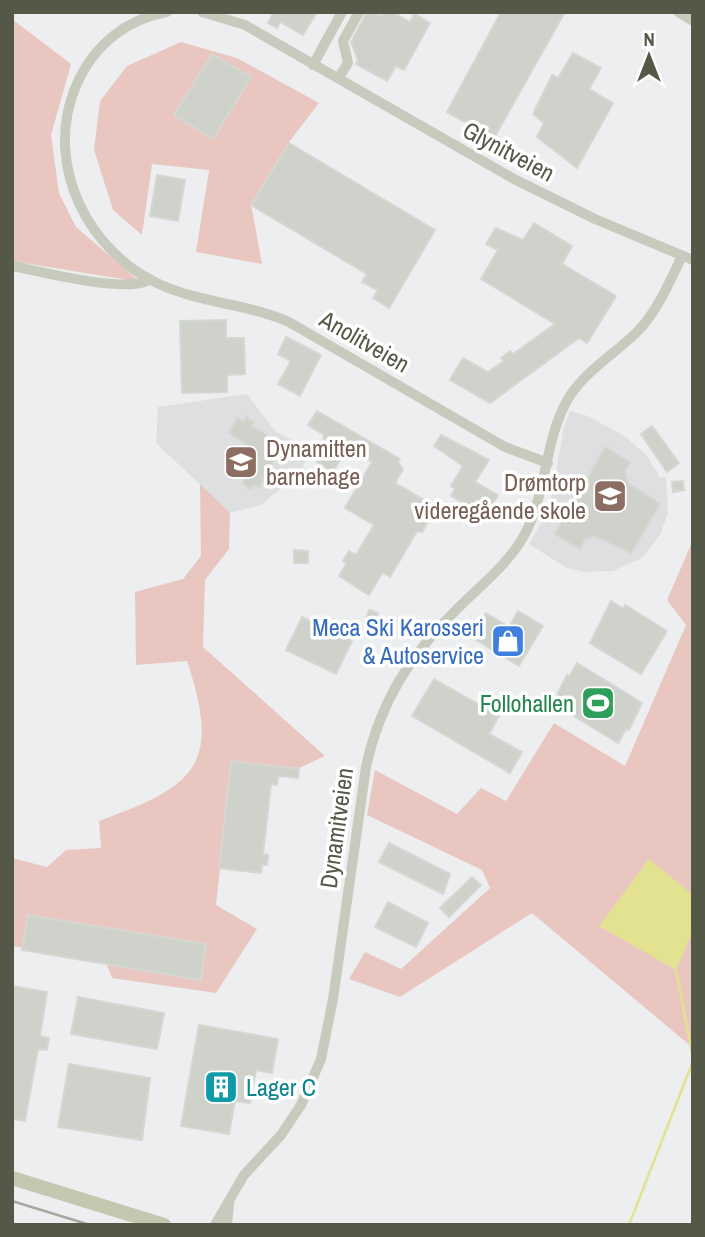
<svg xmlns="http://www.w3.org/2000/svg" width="705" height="1237" font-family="'Archivo Narrow',sans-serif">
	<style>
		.education { fill: #dedfe1 }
		.green { fill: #e9c7c0 }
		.water { fill: #e2e291 }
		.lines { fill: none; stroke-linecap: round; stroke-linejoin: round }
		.stream { stroke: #e2e291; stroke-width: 2.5 }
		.building { fill: #ced2ca; stroke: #d5d8d2; stroke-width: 2 }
		.minor { stroke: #c7cbbd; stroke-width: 10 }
		.major { stroke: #c2c9b0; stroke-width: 14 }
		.rail { stroke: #a5a89f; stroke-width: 2.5 }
		.labels { text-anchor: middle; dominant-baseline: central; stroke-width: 7; stroke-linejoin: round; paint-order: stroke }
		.street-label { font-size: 24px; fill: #545947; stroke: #fff }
		.education-label { font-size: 24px; fill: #785e54; stroke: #fff; text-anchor: start }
		.shop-label { font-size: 24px; fill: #366cbe; stroke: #fff; text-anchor: end }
		.leisure-label { font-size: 24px; fill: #27864d; stroke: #fff; text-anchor: end }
		.culture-label { font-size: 24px; fill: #0d838f; stroke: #fff; text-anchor: start }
	</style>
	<rect width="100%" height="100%" fill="#edeef0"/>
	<g class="education">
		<path d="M247 394 275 431 311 450 300 473 261 505 230 513 156 443 158 407Z"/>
		<path d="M570 411 588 416 626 437 648 457 660 478 666 477 668 513 660 535 642 558 613 571 586 572 567 568 529 544 541 524 553 491 563 431Z"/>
	</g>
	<g class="green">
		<path d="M12 19 71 64 51 135 59 193 76 227 140 282 12 261Z"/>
		<path d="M181 42 237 58 319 103 289 142 251 204 262 264 196 252 209 170 152 164 142 235 113 210 94 150 100 101 127 66Z"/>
		<path d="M200 484 230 513 229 549 205 580 203 647 325 756 299 768 232 762 216 905 257 929 216 993 112 978 105 960 12 946V858L47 867 66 850 101 848 99 821C195 786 222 766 187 661L136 665 135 592 183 579 201 556Z"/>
		<path d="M693 540V1048L532 913 400 997 349 979 365 952 401 969 490 888 482 870 367 815 375 770 457 814 481 788 506 801 554 723 625 766 686 625 667 600Z"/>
	</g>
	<path class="water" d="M649 859 693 895V930L676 970 599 926Z"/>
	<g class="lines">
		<g class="stream">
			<path d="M676 970 693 1058"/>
			<path d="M629 1225 693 1061"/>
		</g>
	</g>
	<g class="building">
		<path d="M274 12H317L303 35 280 22 277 28 268 23Z"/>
		<path d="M367 12 382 16 384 12H392L410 22 414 14 430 23 404 70 396 66 387 81 356 64 358 60 351 42Z"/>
		<path d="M501 12H565L494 138 447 112Z"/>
		<path d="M573 53 601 68 589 89 613 103 577 168 537 137 544 123 533 114 552 75 558 78Z"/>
		<path d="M212 54 251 77 213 139 174 115Z"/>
		<path d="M289 143 435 230 389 308 373 298 378 290 362 282 367 274 251 205Z"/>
		<path d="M157 175 185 180 178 221 150 216Z"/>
		<path d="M534 223 572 246 562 264 616 296 587 343 579 338 490 403 450 380 463 358 488 372 504 361 501 358 510 351 513 354 555 324 481 279 498 250 486 244 496 228 523 240Z"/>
		<path d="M226 320V338H244L245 374 227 375V392L182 393 180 321Z"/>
		<path d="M286 337 321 355 300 396 278 384 291 361 278 354Z"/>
		<path d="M317 411 400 459 398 463 403 469 395 483 433 505 428 512 432 515 422 532 417 531 390 577 383 572 369 595 339 576 347 563 343 561 349 551 356 555 374 525 345 508 372 462 347 448 333 472 317 462 329 442 323 438 324 435 308 425Z"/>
		<path d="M246 417 254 422 251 426 267 435 265 438 281 448 259 487 254 484 251 489 243 484 244 478 257 452 229 433 237 418 244 422Z"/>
		<path d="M652 426 679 463 667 472 641 434Z"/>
		<path d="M441 435 489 460 475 482 498 495 489 509 482 505 478 512 451 496 455 489 451 486 463 466 434 446Z"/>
		<path d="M605 447 630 462 625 471 627 482 660 504 631 553 595 536 585 539 580 549 555 534 576 497 569 493 573 481 585 483Z"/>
		<path d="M683 481 684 490 673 492 672 482Z"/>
		<path d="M294 550 308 551V563H294Z"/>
		<path d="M611 601 623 609 625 605 667 631 641 674 590 643Z"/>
		<path d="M369 610 378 613 373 628 364 624Z"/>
		<path d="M518 611 543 626 519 666 471 637 486 613 509 627Z"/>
		<path d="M302 617 352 641 336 674 286 650Z"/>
		<path d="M577 663 642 703 629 730 626 729 618 743 553 703 567 675 569 677Z"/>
		<path d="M434 679 499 716 489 734 522 752 510 773 412 716Z"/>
		<path d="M231 761 299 769 298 778 278 776 277 785 271 784 263 854 268 855 267 865H262L261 873 219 868Z"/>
		<path d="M389 843 450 874 443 894 379 862Z"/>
		<path d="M472 877 481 885 449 917 440 908Z"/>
		<path d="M388 902 428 923 416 947 375 927Z"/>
		<path d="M28 915 206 944 201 980 22 950Z"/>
		<path d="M12 986 47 992 40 1036 49 1038 47 1050 38 1049 25 1121 12 1119Z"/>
		<path d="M78 997 164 1013 157 1049 71 1034Z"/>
		<path d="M199 1025 278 1039 272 1073 256 1070 250 1103 235 1101 229 1134 181 1126Z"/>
		<path d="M69 1064 150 1078 142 1140 58 1127Z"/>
	</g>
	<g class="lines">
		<g class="minor">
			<path d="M167 12C123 20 90 49 74 91 45 167 89 253 161 285 202 303 248 304 289 322L505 447 548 463"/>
			<path d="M202 12 245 25 514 179 595 219 693 260"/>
			<path d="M678 12 693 21"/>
			<path d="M313 65 342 12"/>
			<path d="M341 74 348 63 343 41 359 12"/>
			<path d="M12 266C40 271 130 295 150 279"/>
			<path d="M215 1225 244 1175 281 1135 301 1105 321 1059 333 999 366 767C380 702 410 655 457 609 478 588 502 569 519 544 548 500 542 444 568 399 584 372 613 355 636 333 657 312 669 283 682 256"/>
			<path d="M227 1225 229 1203"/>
		</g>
		<path class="major" d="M12 1178 164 1225"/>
		<path class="rail" d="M12 1201 90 1225"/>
	</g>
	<defs>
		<g id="school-square" transform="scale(1.75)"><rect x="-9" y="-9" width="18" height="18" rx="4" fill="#8d6e63" stroke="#fff"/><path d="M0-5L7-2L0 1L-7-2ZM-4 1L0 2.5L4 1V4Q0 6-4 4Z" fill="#fff"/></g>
		<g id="shop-square" transform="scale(1.75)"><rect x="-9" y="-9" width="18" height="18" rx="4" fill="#3f7fe0" stroke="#fff"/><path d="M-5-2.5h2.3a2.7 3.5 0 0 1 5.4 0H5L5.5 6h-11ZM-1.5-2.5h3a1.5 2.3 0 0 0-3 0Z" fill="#fff"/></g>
		<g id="stadium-square" transform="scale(1.75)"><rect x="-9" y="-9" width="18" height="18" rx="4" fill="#2e9e5b" stroke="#fff"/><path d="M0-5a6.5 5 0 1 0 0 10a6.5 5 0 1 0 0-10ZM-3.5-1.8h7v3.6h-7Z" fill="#fff"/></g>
		<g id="building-square" transform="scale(1.75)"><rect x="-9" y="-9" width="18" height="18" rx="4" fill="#0f9aa8" stroke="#fff"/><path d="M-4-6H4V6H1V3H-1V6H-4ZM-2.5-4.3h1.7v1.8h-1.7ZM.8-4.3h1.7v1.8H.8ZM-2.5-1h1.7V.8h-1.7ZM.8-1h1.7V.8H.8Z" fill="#fff"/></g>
	</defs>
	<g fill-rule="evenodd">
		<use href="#school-square" x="241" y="462"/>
		<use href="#school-square" x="610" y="496"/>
		<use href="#shop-square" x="508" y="641"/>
		<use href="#stadium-square" x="598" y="703"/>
		<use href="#building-square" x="221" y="1087"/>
	</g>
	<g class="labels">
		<g class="street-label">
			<text transform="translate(509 151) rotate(28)">Glynitveien</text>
			<text transform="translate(365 341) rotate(30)">Anolitveien</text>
			<text transform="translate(336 828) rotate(-82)">Dynamitveien</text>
		</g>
		<g class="education-label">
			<text x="266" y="448">Dynamitten<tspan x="266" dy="28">barnehage</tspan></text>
			<text x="586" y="482" text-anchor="end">Drømtorp<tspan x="586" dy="28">videregående skole</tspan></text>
		</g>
		<g class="shop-label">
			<text x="484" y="627">Meca Ski Karosseri<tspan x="484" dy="28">&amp; Autoservice</tspan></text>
		</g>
		<g class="leisure-label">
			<text x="574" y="703">Follohallen</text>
		</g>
		<g class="culture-label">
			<text x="246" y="1087">Lager C</text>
		</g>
	</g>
	<rect width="705" height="1237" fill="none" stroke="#545947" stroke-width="28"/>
	<g transform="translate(649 56)" stroke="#ffffff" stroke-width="5" paint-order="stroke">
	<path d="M0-5L12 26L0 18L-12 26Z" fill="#545947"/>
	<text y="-10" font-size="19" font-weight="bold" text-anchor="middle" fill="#545947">N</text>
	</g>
</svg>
